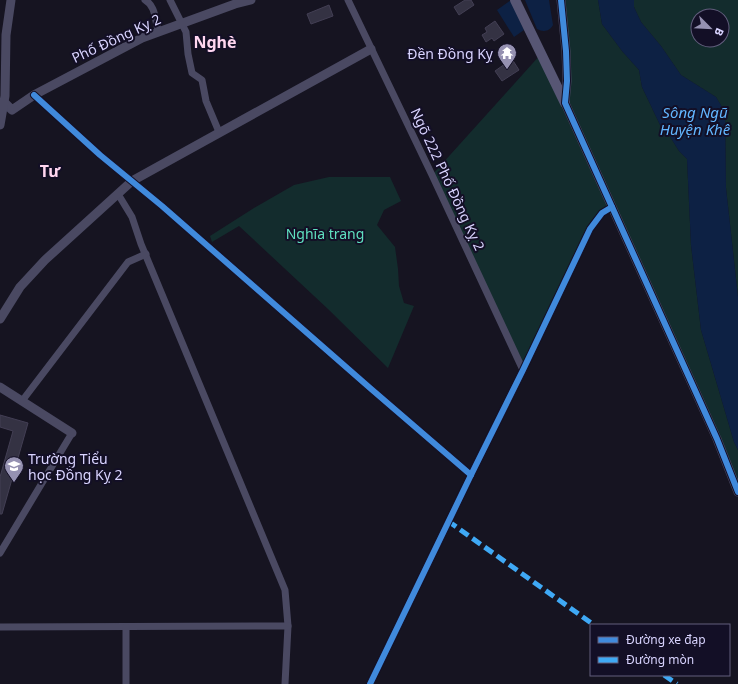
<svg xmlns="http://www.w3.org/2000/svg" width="738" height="684" font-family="'Noto Sans',sans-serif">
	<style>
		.green { fill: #132c2d; fill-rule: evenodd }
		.water { fill: #0d2144 }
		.building { fill: #343243; stroke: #433f54 }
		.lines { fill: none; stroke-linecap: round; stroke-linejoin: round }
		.minor { stroke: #4a4962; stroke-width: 7 }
		.tertiary { stroke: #4a4962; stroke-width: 9 }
		.secondary { stroke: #575674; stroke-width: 10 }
		.quiet { stroke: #3fa9f5; stroke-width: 5; stroke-dasharray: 10 5; stroke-linecap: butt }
		.cycleway-casing { stroke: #130f26; stroke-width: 8 }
		.cycleway { stroke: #408adc; stroke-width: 6 }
		.labels { text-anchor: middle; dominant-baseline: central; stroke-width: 4; stroke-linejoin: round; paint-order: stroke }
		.street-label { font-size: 14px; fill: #d9d4ff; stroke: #130f26 }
		.poi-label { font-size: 14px; fill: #d9d4ff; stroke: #130f26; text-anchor: end }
		.park-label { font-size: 14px; fill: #5fe0c0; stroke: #130f26 }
		.water-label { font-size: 15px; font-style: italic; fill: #62b6ff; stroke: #130f26 }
		.quarter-label { font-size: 16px; font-weight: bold; fill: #ffd6f0; stroke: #130f26 }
	</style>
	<rect width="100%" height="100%" fill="#161421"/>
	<g class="green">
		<path d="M561 0H598L602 24 622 51 639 70 642 87 661 127 669 135 679 151 687 159 691 245 701 330 734 442 738 450V492L612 207 598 217 523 370 432 175 541 54 565 102Z"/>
		<path d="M634 0H738V297L726 188 725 112 716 97 681 75 661 46 641 22 634 7ZM698 16H722V40H698Z"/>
		<path d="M329 177H390L401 201 384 210 377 225 395 247 398 269 399 286 404 303 414 306 388 368 328 309 239 226 212 242 210 236 254 208 294 185Z"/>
	</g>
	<g class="water">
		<path d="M511 0 524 30 514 37 497 10Z"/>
		<path d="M525 0H549L553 25C549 32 543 32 537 29Z"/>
		<path d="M598 0H634V7L641 22 661 46 681 75 716 97 725 112 726 188 738 297V450L734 442 701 330 691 245 687 159 679 151 669 135 661 127 642 87 639 70 622 51 602 24Z"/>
	</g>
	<g class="building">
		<path d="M465 0H471L474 5 459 15 454 7Z"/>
		<path d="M329 5 333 16 311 24 307 14Z"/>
		<path d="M495 21 504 34 494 41 492 38 486 42 482 35 487 32 485 28Z"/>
		<path d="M512 59 519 70 502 81 495 71Z"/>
		<path d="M0 415 28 423 2 514H0V477L13 431 0 427Z"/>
	</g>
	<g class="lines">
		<g class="minor">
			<path d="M145 0C157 7 154 21 159 32"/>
			<path d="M170 0 186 32 188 54 192 73 202 80 206 101 219 132"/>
			<path d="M348 0 432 175 523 370"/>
			<path d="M34 95 100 155 162 206 370 388 471 475"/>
			<path d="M118 194 132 217 141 244 285 590 288 626 285 684"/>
			<path d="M22 401 128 262 146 254"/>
			<path d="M0 553 72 433"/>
			<path d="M0 627 288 626"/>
			<path d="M126 684V627"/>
			<path d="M370 684 471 475 523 370 590 229 602 213 612 207"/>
		</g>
		<g class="tertiary">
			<path d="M561 0 566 51 567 81 565 103 717 439 738 492"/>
			<path d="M0 103H5L12 110 34 95 142 38 235 4 251 0"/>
			<path d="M0 125 5 96 6 35 11 0"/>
			<path d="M0 319 20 287 45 260 132 181 371 49"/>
			<path d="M0 387 72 433"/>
		</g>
		<path class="secondary" d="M515 0 565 103"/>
		<g class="quiet">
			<path d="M448 521 594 625"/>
			<path d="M664 675 677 684"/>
		</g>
		<g class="cycleway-casing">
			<g id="cycleway">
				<path d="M561 0 566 51 567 81 565 103 717 439 738 492"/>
				<path d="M34 95 100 155 162 206 370 388 471 475"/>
				<path d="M370 684 471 475 523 370 590 229 602 213 612 207"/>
			</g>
		</g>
		<use href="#cycleway" class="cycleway"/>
	</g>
	<defs>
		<g id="temple-pin" transform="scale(1)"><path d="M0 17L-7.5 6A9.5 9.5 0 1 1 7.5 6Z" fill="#9591b1" stroke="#130f26"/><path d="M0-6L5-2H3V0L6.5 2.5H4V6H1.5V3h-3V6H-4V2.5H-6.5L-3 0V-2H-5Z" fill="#fff"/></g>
		<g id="school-pin" transform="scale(1)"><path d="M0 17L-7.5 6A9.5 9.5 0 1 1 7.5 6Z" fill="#9591b1" stroke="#130f26"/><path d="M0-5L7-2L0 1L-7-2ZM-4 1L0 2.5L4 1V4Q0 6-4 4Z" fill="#fff"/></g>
	</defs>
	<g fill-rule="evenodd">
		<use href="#temple-pin" x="507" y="53"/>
		<use href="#school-pin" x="14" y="466"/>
	</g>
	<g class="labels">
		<g class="street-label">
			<text transform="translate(116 38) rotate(-25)">Phố Đồng Kỵ 2</text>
			<text transform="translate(448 179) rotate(65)">Ngõ 222 Phố Đồng Kỵ 2</text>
		</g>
		<g class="poi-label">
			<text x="493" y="53">Đền Đồng Kỵ</text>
			<text x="28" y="458" text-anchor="start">Trường Tiểu<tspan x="28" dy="16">học Đồng Kỵ 2</tspan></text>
		</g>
		<g class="park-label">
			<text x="325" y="233">Nghĩa trang</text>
		</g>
		<g class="water-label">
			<text x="695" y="112">Sông Ngũ<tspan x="695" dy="17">Huyện Khê</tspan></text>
		</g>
		<g class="quarter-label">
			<text x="215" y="42">Nghè</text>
			<text x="50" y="171">Tư</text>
		</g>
	</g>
	<rect x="590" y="624" width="140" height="52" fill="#130f26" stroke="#625e7d"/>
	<rect x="598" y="637" width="20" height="6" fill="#408adc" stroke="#625e7d"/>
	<text x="626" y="644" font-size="12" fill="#d9d4ff">Đường xe đạp</text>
	<rect x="598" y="657" width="20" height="6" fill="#3fa9f5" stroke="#625e7d"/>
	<text x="626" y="664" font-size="12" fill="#d9d4ff">Đường mòn</text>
	<g transform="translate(710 28) rotate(114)"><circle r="19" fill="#130f26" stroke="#625e7d"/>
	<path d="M0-3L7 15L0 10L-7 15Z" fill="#9591b1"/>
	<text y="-6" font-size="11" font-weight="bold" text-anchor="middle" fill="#d9d4ff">B</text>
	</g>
</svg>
